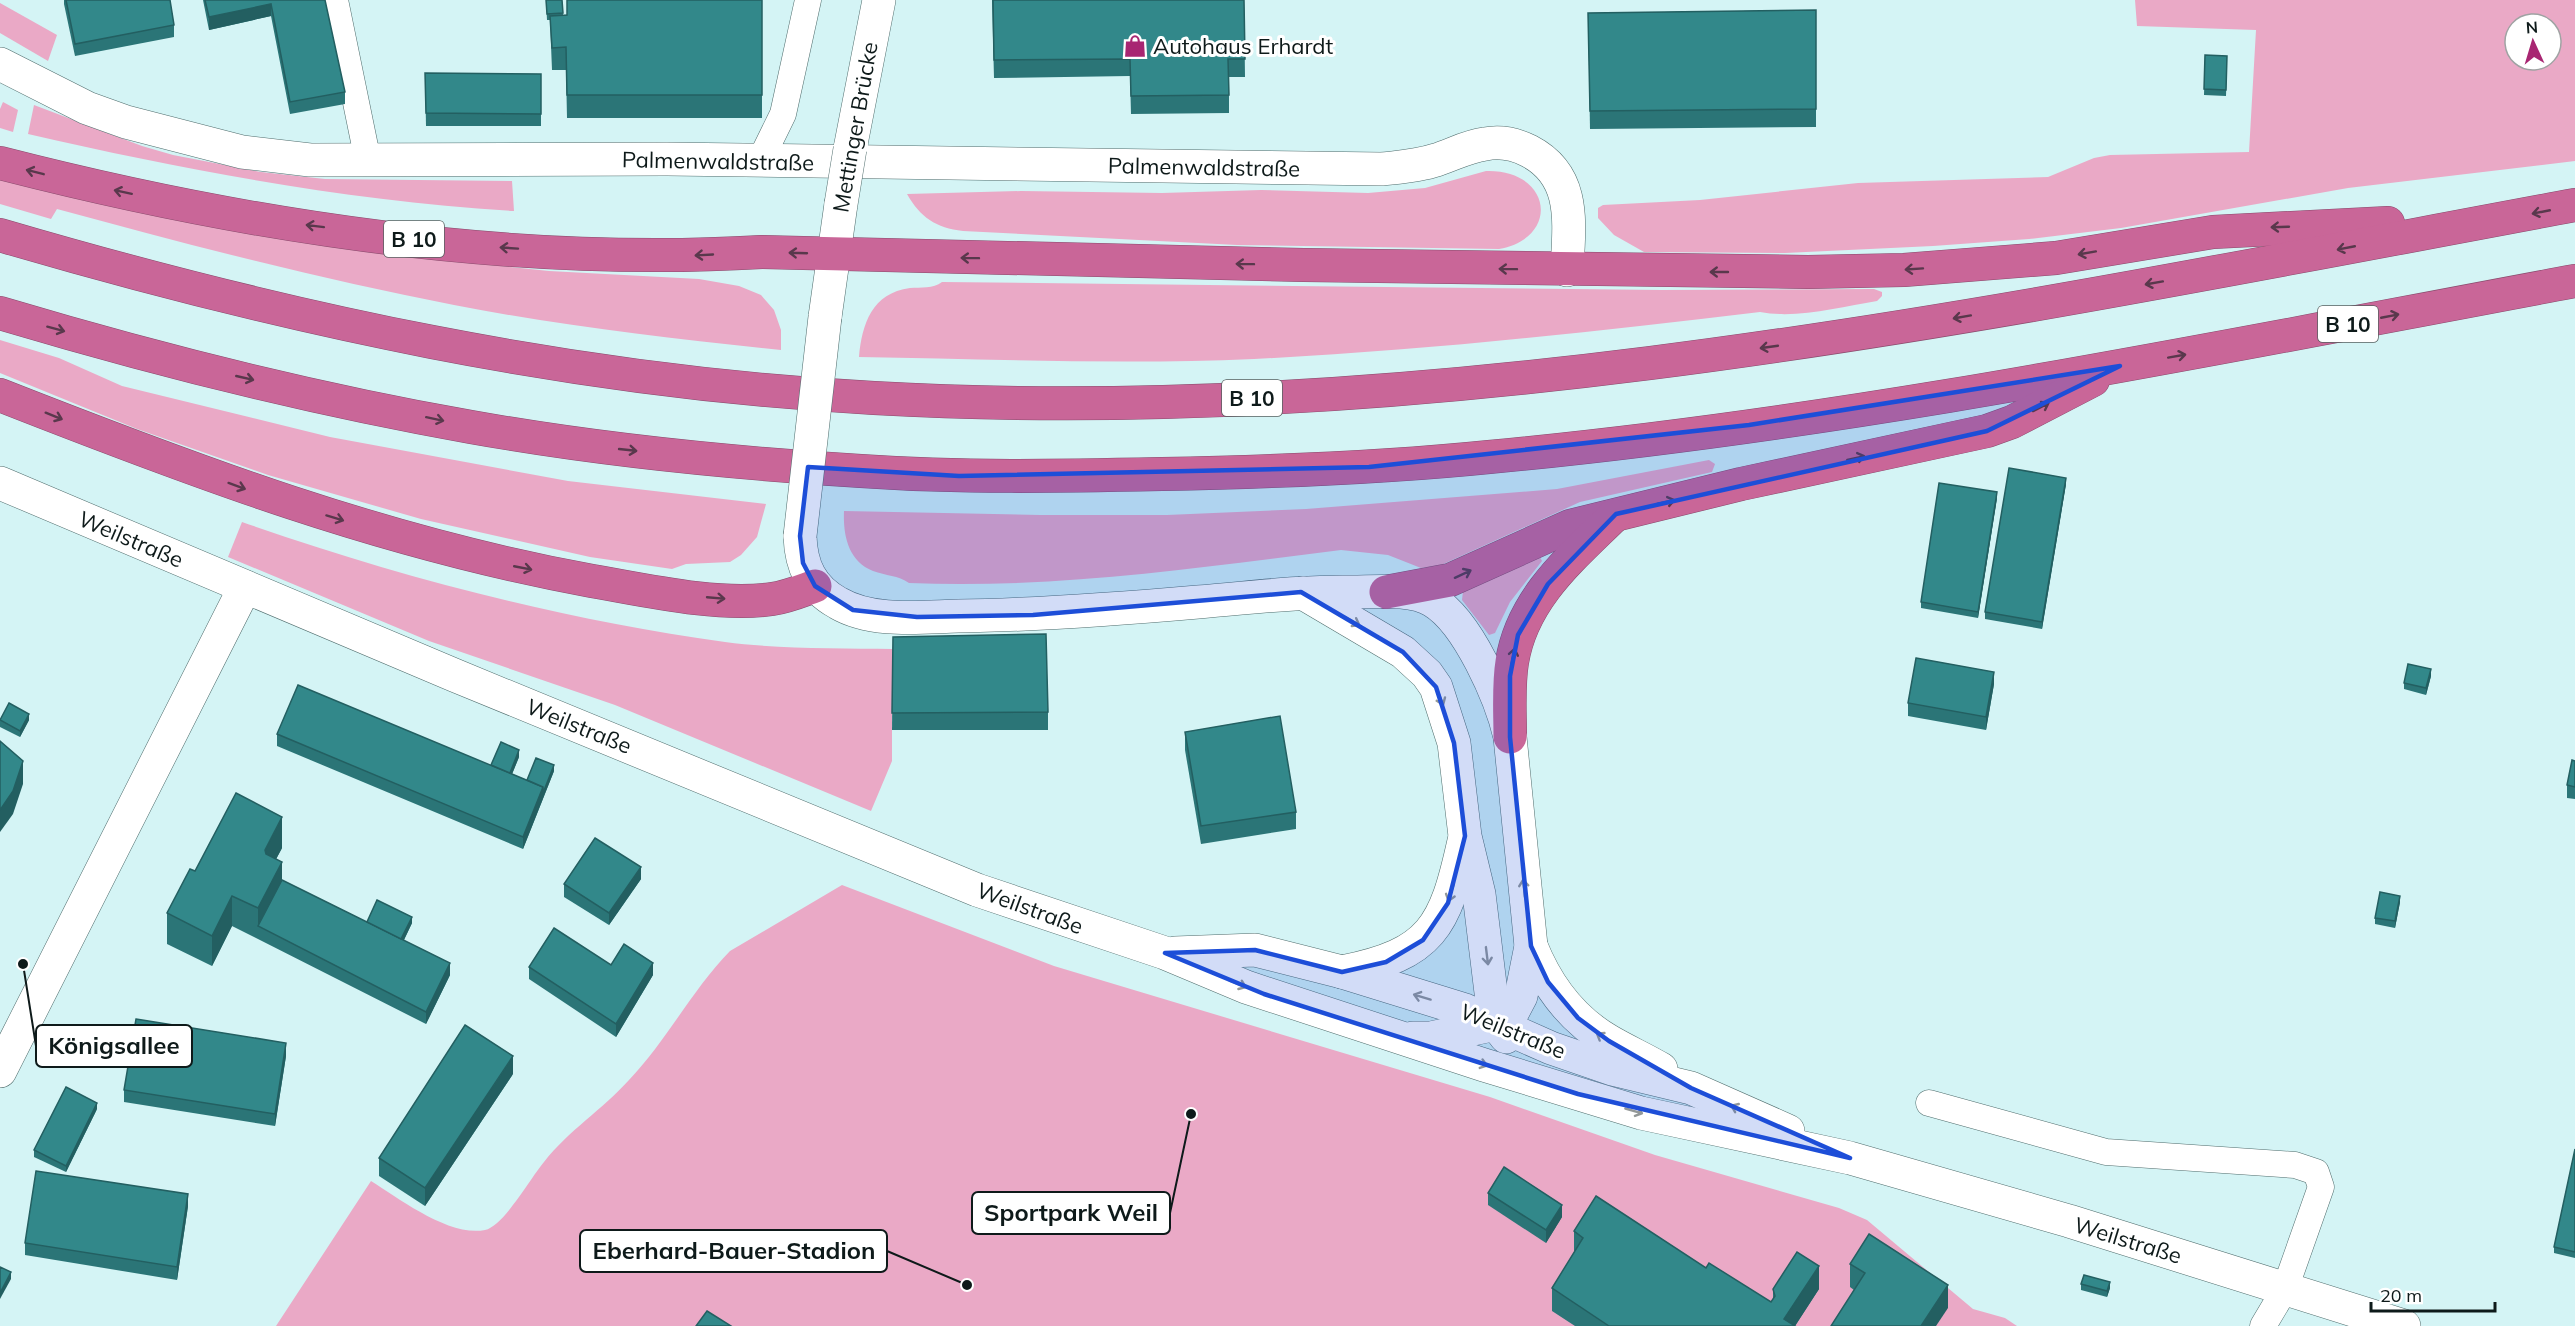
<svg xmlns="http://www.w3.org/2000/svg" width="2575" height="1326" font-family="Mulish,sans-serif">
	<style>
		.green { fill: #eaa9c6; fill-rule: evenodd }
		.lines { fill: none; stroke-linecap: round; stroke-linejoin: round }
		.lane-casing { stroke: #506d6d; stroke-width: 27 }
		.street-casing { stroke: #506d6d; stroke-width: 34 }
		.secondary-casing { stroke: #506d6d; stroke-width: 34 }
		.highway-casing { stroke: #884b6c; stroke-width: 34 }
		.lane { stroke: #fff; stroke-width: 26 }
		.street { stroke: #fff; stroke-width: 33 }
		.secondary { stroke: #fff; stroke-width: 33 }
		.highway { stroke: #c96698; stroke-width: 33 }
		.secondary-bridge-casing { stroke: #506d6d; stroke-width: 34; stroke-linecap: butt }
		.secondary-bridge { stroke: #fff; stroke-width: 33 }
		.wall { fill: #2b7577 }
		.shaded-wall { fill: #235f61 }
		.building { fill: #32888a; stroke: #235f61; stroke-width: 1.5 }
		.oneway { stroke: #59384c }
		.oneway2 { stroke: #939898 }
		.marked { fill: #1d4ed8; fill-opacity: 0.2; stroke: #1d4ed8; stroke-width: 4.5; stroke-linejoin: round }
		.labels { text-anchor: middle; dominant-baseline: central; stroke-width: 6; stroke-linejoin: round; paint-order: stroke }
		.shield { fill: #fff; stroke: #565f5f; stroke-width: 1.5 }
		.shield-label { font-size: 21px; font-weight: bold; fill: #0e1a1a }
		.poi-label { font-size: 22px; fill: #0e1a1a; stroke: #fff; text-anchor: start }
		.street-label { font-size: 22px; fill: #0e1a1a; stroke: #fff }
		.leader { fill: none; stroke: #0e1a1a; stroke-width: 2 }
		.callout-dot { fill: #0e1a1a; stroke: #fff; stroke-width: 2 }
		.callout { fill: #fff; stroke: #0e1a1a; stroke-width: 2 }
		.callout-label { font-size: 24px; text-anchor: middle; font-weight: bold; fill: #0e1a1a }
	</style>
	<rect width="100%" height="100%" fill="#d4f4f5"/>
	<g class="green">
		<path d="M2135 0H2575V161L2348 188 2121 228 2029 239 1933 246 1785 253 1644 252 1614 235 1598 218V208L1603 205 1700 200 1858 183 2048 177 2094 158 2110 155 2249 152 2256 30 2137 26ZM2515 24H2551V60H2515Z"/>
		<path d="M0 3 57 35 48 61 0 33Z"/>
		<path d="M3 102 18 110 13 132 0 128V109Z"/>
		<path d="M34 105 142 146 173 155 261 172 325 179 512 181 514 211C349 201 189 171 28 134Z"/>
		<path d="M1486 171C1552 169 1561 238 1499 249L1237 245 963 231C936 228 920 217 907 194L1021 191 1162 193 1261 190 1368 193 1425 188Z"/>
		<path d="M0 179 408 256 549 271 699 279 739 286 761 295 774 310 781 330V350C672 339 562 326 454 305 320 279 189 245 57 209L51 219 0 204Z"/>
		<path d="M942 282 1662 290 1874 289 1882 292V296L1877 301C1840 307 1797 319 1760 312 1591 332 1423 351 1254 359 1122 365 991 359 859 357 862 324 872 293 910 288 921 287 933 289 942 282Z"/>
		<path d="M0 340 59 358 122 386 330 437 568 481 766 504 757 537 741 555 730 562 686 564 672 569 590 557 421 519 268 475 137 429 0 373Z"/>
		<path d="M1709 460 1715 464 1712 472 1580 502 1439 566 1421 568 1388 555 1341 550C1198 568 1054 589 909 583 898 575 886 576 873 571 848 561 843 535 844 511L1040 515H1167L1306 509 1557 489Z"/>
		<path d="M242 522C399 577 560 619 725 642 776 649 840 648 892 649V761L871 811 615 705 429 641 228 557Z"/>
		<path d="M1540 557 1542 561 1510 602 1495 633 1489 635 1462 600 1463 591Z"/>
		<path d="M842 885 1054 966 1490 1097 1655 1155 1839 1208 1867 1220 1973 1309 2005 1318 2017 1326H276L371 1181C400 1199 449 1237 485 1230 504 1226 531 1177 544 1162 568 1131 603 1109 629 1080 667 1040 692 990 730 951Z"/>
	</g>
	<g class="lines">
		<g class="lane-casing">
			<g id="lane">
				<path d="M335 0 368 161"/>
				<path d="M760 161 783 114 808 0"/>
				<path d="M1929 1103 2106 1152 2295 1165 2316 1172 2321 1187 2285 1289 2263 1326"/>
			</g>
		</g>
		<g class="street-casing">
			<g id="street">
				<path d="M0 64 87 108 126 122 242 152 310 160 667 159 1382 169C1400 167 1418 166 1436 160 1452 155 1468 146 1485 144 1500 141 1515 144 1529 151 1577 176 1569 224 1567 270"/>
				<path d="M0 1071 245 587"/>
			</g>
		</g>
		<g class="secondary-casing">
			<g id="secondary">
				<path d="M850 149 879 0"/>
				<path d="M825 317 841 204"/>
				<path d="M0 483 454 675 977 890 1165 953 1246 987 1484 1065 1641 1113 1850 1158 2069 1221 2404 1326"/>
				<path d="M800 536C801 566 811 588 838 603 872 623 920 617 958 616 1039 615 1118 609 1198 602 1250 598 1301 591 1352 592 1376 592 1412 588 1433 601 1468 622 1501 698 1510 737L1531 946 1521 996 1511 1015 1496 1024 1431 1038H1413"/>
				<path d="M1303 593 1403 652 1427 674 1436 687 1454 743 1465 836 1479 894 1493 1009 1496 1024 1506 1037"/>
				<path d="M1531 946C1547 986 1571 1019 1609 1041 1626 1051 1644 1059 1661 1069"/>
				<path d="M1175 953 1255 950 1342 972 1465 1010 1551 1048 1612 1069 1691 1088 1788 1131"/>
				<path d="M1342 972C1432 954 1445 927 1464 841"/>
			</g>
		</g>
		<g class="highway-casing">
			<g id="highway">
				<path d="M0 163C245 226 509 267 762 252L1304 265 1808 272 1904 270 2056 258 2213 232 2388 223"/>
				<path d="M0 235C286 319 575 382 874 398 1448 430 2014 309 2575 205"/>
				<path d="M0 313C154 359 312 399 471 427 600 450 730 463 861 471 961 478 1062 476 1162 474 1271 472 1380 468 1489 457 1854 423 2215 348 2575 281"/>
				<path d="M0 395C196 472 384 543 592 581 644 590 719 607 772 599 787 597 801 591 815 586"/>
				<path d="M1386 592 1450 580 1570 526 1741 484 1987 431 2012 422 2093 380"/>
				<path d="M1510 737C1510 712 1508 686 1512 662 1522 599 1570 559 1614 516"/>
			</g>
		</g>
		<use href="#lane" class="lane"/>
		<use href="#street" class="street"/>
		<use href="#secondary" class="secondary"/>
		<use href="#highway" class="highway"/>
		<g class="secondary-bridge-casing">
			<g id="secondary-bridge">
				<path d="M841 204 850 149"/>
				<path d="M800 536 825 317"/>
			</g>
		</g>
		<use href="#secondary-bridge" class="secondary-bridge"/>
	</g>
	<g class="wall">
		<path d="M64 0H170L174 25V37L75 56 64 4Z"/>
		<path d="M203 0H325L345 92V104L290 114 271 16 209 30Z"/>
		<path d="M546 0H562L563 15 762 0V118H567L566 70H552L550 20H547Z"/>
		<path d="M992 0H1244L1245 77H1229V113L1131 114 1130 76 994 78Z"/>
		<path d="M1816 10V127L1590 129 1588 13Z"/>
		<path d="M2205 55 2227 56 2226 96 2204 95Z"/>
		<path d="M425 73 541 74V126H426Z"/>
		<path d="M2066 484 2042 629 1985 619V612Z"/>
		<path d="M1997 498 1978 618 1921 608V602Z"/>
		<path d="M893 637 1048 712V730H892Z"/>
		<path d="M2431 676 2426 695 2404 689V683Z"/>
		<path d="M1994 684 1986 730 1908 716V703Z"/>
		<path d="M0 720H29L20 737 0 727Z"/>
		<path d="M1185 732 1296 812V829L1201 844 1185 750Z"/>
		<path d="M277 734 491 765 519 757 512 774 527 780 554 771 523 849 277 746Z"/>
		<path d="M2575 761V799L2567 798V785Z"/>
		<path d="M282 848 276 859 282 880 367 922 412 923 404 940 450 975 426 1024 232 926 212 966 167 944V913L195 871Z"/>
		<path d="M641 879 609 925 564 897V884Z"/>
		<path d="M2400 902 2395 928 2375 924V918Z"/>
		<path d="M611 965 653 975 616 1037 529 979V967Z"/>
		<path d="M286 1056 275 1126 124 1102V1090Z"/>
		<path d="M513 1074 425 1206 379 1176V1158Z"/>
		<path d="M97 1109 66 1172 34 1157V1150Z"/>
		<path d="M2575 1149V1258L2554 1253V1247Z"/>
		<path d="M1488 1193 1562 1217 1546 1243 1488 1205Z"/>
		<path d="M188 1206 177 1280 25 1255V1243Z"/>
		<path d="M1574 1231 1706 1268 1771 1302 1773 1299V1289H1819L1795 1326H1575L1552 1311V1288L1574 1254Z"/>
		<path d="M1850 1264 1948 1308 1854 1290 1850 1287Z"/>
		<path d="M2081 1284 2110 1288 2107 1297 2081 1290Z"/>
	</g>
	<g class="shaded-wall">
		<path d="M271 4V16L209 30V17Z"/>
		<path d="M2066 478V484L2042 629V622Z"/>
		<path d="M1997 492V498L1978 618V612Z"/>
		<path d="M2431 669V676L2426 695V688Z"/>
		<path d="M1994 672V684L1986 730V717Z"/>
		<path d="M29 714V720L20 737V731Z"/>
		<path d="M519 750V757L508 784V778Z"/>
		<path d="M23 761V784L13 814 0 832V810Z"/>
		<path d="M554 765V771L523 849V837L543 787Z"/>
		<path d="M282 817V848L265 880V850Z"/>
		<path d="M282 862V892L258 926V908Z"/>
		<path d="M641 867V879L609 925V913Z"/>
		<path d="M232 896V926L212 966V936Z"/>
		<path d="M2400 896V902L2395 928V921Z"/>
		<path d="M412 917V923L399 950V944Z"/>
		<path d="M450 963V975L426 1024V1012Z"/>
		<path d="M653 963V975L616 1037V1024Z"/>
		<path d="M286 1043V1056L275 1126V1114Z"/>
		<path d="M513 1056V1074L425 1206V1188Z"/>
		<path d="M97 1103V1109L66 1172V1166Z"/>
		<path d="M188 1194V1206L177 1280V1267Z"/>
		<path d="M1562 1205V1217L1546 1243V1230Z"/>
		<path d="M1819 1266V1289L1795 1326 1784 1319Z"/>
		<path d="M11 1272V1279L0 1299V1293Z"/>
		<path d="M2110 1282V1288L2107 1297V1291Z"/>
		<path d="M1948 1285V1308L1936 1326H1921Z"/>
	</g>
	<g class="building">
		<path d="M66 0H170L174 25 75 44Z"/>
		<path d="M205 0H325L345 92 290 102 271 4 209 17Z"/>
		<path d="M546 0H562L563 13 547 14Z"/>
		<path d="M567 0H762V95H567L566 47 552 48 550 16 567 15Z"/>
		<path d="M993 0H1244L1245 59H1228L1229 95 1131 96 1130 59 994 60Z"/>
		<path d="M1816 10V109L1590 111 1588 13Z"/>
		<path d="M2205 55 2227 56 2226 90 2204 89Z"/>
		<path d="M425 73 541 74V114L426 113Z"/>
		<path d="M2009 468 2066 478 2042 622 1985 612Z"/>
		<path d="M1939 483 1997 492 1978 612 1921 602Z"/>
		<path d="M1046 634 1048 712 892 713 893 637Z"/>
		<path d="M1916 658 1994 672 1986 717 1908 703Z"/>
		<path d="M2408 664 2431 669 2426 688 2404 683Z"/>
		<path d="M298 685 543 787 523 837 277 734Z"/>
		<path d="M9 703 29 714 20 731 0 720Z"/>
		<path d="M1280 716 1296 812 1201 826 1185 732Z"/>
		<path d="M0 741 23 761 13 791 0 810Z"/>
		<path d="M501 742 519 750 510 773 491 765Z"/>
		<path d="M536 758 554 765 543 793V787L527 780Z"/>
		<path d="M2572 760 2575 761V787L2567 785Z"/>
		<path d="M236 793 282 817 265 850 266 854 282 862 258 908 232 896 212 936 167 913 190 869 195 871Z"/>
		<path d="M595 838 641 867 609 913 564 884Z"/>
		<path d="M282 880 450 963 426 1012 258 926Z"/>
		<path d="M2380 892 2400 896 2395 921 2375 918Z"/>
		<path d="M377 900 412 917 401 939 367 922Z"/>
		<path d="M554 928 611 965 624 944 653 963 616 1024 529 967Z"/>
		<path d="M136 1019 286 1043 275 1114 124 1090Z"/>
		<path d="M465 1025 513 1056 425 1188 379 1158Z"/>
		<path d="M66 1087 97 1103 66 1166 34 1150Z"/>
		<path d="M2575 1149V1252L2554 1247Z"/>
		<path d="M1504 1167 1562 1205 1546 1230 1488 1193Z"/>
		<path d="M36 1171 188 1194 177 1267 25 1243Z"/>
		<path d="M1596 1196 1706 1268 1709 1263 1771 1302 1775 1296 1773 1289 1797 1252 1819 1266 1784 1319 1795 1326H1609L1552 1288 1583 1238 1574 1231Z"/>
		<path d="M1869 1234 1948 1285 1921 1326H1831L1865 1273 1850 1264Z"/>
		<path d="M0 1267 11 1272 0 1293Z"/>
		<path d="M2084 1275 2110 1282 2107 1291 2081 1284Z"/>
		<path d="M707 1311 731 1326H696Z"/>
	</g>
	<defs><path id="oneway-shaft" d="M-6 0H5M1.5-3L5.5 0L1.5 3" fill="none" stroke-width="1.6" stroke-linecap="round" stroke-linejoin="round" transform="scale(1.5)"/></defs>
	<g class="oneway">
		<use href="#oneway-shaft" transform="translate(35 172) rotate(-166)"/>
		<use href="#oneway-shaft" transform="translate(123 192) rotate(-168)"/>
		<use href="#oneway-shaft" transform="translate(2541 212) rotate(169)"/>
		<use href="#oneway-shaft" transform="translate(315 226) rotate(-173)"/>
		<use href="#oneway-shaft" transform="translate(2280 227) rotate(178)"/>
		<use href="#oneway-shaft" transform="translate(509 248) rotate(-176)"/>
		<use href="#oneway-shaft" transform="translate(2346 248) rotate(169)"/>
		<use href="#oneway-shaft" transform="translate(798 253) rotate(-178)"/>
		<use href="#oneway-shaft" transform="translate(2087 253) rotate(170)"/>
		<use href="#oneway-shaft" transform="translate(704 255) rotate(177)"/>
		<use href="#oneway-shaft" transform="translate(970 258) rotate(-179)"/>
		<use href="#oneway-shaft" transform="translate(1245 264) rotate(-179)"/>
		<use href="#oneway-shaft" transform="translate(1508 269) rotate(-179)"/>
		<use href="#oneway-shaft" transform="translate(1914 269) rotate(176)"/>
		<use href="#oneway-shaft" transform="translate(1719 272) rotate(180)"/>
		<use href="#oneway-shaft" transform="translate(2154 283) rotate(170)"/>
		<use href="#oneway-shaft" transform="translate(2390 316) rotate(-11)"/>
		<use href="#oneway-shaft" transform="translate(1962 317) rotate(170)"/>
		<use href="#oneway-shaft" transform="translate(56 329) rotate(15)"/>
		<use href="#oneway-shaft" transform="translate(1769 347) rotate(172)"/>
		<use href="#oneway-shaft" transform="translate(2177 356) rotate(-10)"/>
		<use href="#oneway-shaft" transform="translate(245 378) rotate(13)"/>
		<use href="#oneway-shaft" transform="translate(2041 407) rotate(-27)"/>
		<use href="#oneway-shaft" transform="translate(54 416) rotate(22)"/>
		<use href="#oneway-shaft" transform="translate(435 419) rotate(12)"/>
		<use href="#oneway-shaft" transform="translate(628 450) rotate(6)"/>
		<use href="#oneway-shaft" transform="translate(1856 458) rotate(-13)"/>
		<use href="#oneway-shaft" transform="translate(237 486) rotate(20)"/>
		<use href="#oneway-shaft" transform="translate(1666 502) rotate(-13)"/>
		<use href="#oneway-shaft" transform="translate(335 518) rotate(17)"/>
		<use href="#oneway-shaft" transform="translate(523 568) rotate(11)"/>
		<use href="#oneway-shaft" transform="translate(1463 574) rotate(-25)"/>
		<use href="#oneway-shaft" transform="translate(716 598) rotate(5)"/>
		<use href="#oneway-shaft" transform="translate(1513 657) rotate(-79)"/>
	</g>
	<g class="oneway2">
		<use href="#oneway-shaft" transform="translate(1352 621) rotate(29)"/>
		<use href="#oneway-shaft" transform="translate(1440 697) rotate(68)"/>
		<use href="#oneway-shaft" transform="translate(1524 888) rotate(-96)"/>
		<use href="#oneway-shaft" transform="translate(1451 893) rotate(107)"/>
		<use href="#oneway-shaft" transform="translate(1487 956) rotate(83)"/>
		<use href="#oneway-shaft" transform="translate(1238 984) rotate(22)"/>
		<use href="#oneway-shaft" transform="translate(1422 997) rotate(-163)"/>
		<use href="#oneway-shaft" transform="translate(1604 1038) rotate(-148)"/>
		<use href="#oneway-shaft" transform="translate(1479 1063) rotate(18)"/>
		<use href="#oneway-shaft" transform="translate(1739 1109) rotate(-156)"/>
		<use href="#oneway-shaft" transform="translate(1634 1111) rotate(16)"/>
	</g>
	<path class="marked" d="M2120 366 1987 431 1616 514 1548 584 1518 635 1510 676V737L1531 946 1548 982 1578 1018 1609 1041 1691 1088 1850 1158 1578 1094 1264 994 1165 953 1255 950 1342 972 1386 962 1423 940 1448 903 1465 836 1454 743 1436 687 1403 652 1301 592 1033 615 917 617 853 610 815 586 803 563 800 536 808 467 959 476 1369 467 1749 425Z"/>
	<defs>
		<g id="shop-bare" transform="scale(1.8)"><path d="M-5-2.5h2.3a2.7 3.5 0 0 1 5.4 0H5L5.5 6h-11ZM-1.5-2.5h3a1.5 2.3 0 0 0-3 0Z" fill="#a82672" stroke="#fff" stroke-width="2.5" paint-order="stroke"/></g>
	</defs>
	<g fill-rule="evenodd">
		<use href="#shop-bare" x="1135" y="46"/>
	</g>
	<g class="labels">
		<g class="shield">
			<rect x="384" y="221" width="60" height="36" rx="4.5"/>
			<rect x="2318" y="306" width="60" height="36" rx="4.5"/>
			<rect x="1222" y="380" width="60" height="36" rx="4.5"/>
		</g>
		<g class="shield-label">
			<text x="414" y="239">B 10</text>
			<text x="2348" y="324">B 10</text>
			<text x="1252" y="398">B 10</text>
		</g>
		<g class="poi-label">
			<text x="1153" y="46">Autohaus Erhardt</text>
		</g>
		<g class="street-label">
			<text transform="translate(855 127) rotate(-80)">Mettinger Brücke</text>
			<text transform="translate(718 161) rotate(1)">Palmenwaldstraße</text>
			<text transform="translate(1204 167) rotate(1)">Palmenwaldstraße</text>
			<text transform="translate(131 539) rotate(23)">Weilstraße</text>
			<text transform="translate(579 726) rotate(22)">Weilstraße</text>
			<text transform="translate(1030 908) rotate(20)">Weilstraße</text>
			<text transform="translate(1513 1031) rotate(22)">Weilstraße</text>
			<text transform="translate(2128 1240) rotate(17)">Weilstraße</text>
		</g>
	</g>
	<path class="leader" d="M23 964L36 1046M1191 1114L1170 1213M967 1285L887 1251"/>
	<g class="callout-dot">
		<circle cx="23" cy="964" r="6"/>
		<circle cx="1191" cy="1114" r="6"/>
		<circle cx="967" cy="1285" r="6"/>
	</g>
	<g class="callout">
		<rect x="36" y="1025" width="156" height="42" rx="6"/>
		<rect x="972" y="1192" width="198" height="42" rx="6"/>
		<rect x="580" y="1230" width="307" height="42" rx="6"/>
	</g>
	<g class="callout-label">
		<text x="114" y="1054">Königsallee</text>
		<text x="1071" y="1221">Sportpark Weil</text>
		<text x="734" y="1259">Eberhard-Bauer-Stadion</text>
	</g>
	<g transform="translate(2533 42) rotate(356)"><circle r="28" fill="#ffffff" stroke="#9fa3a3" stroke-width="1.5"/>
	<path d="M0-4.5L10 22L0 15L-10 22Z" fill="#a82672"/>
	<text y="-9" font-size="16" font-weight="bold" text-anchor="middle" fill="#0e1a1a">N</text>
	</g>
	<path d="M2371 1302v9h124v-9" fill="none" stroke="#0e1a1a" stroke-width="3"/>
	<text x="2380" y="1302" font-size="18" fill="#0e1a1a" stroke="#ffffff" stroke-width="4.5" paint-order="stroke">20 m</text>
</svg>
